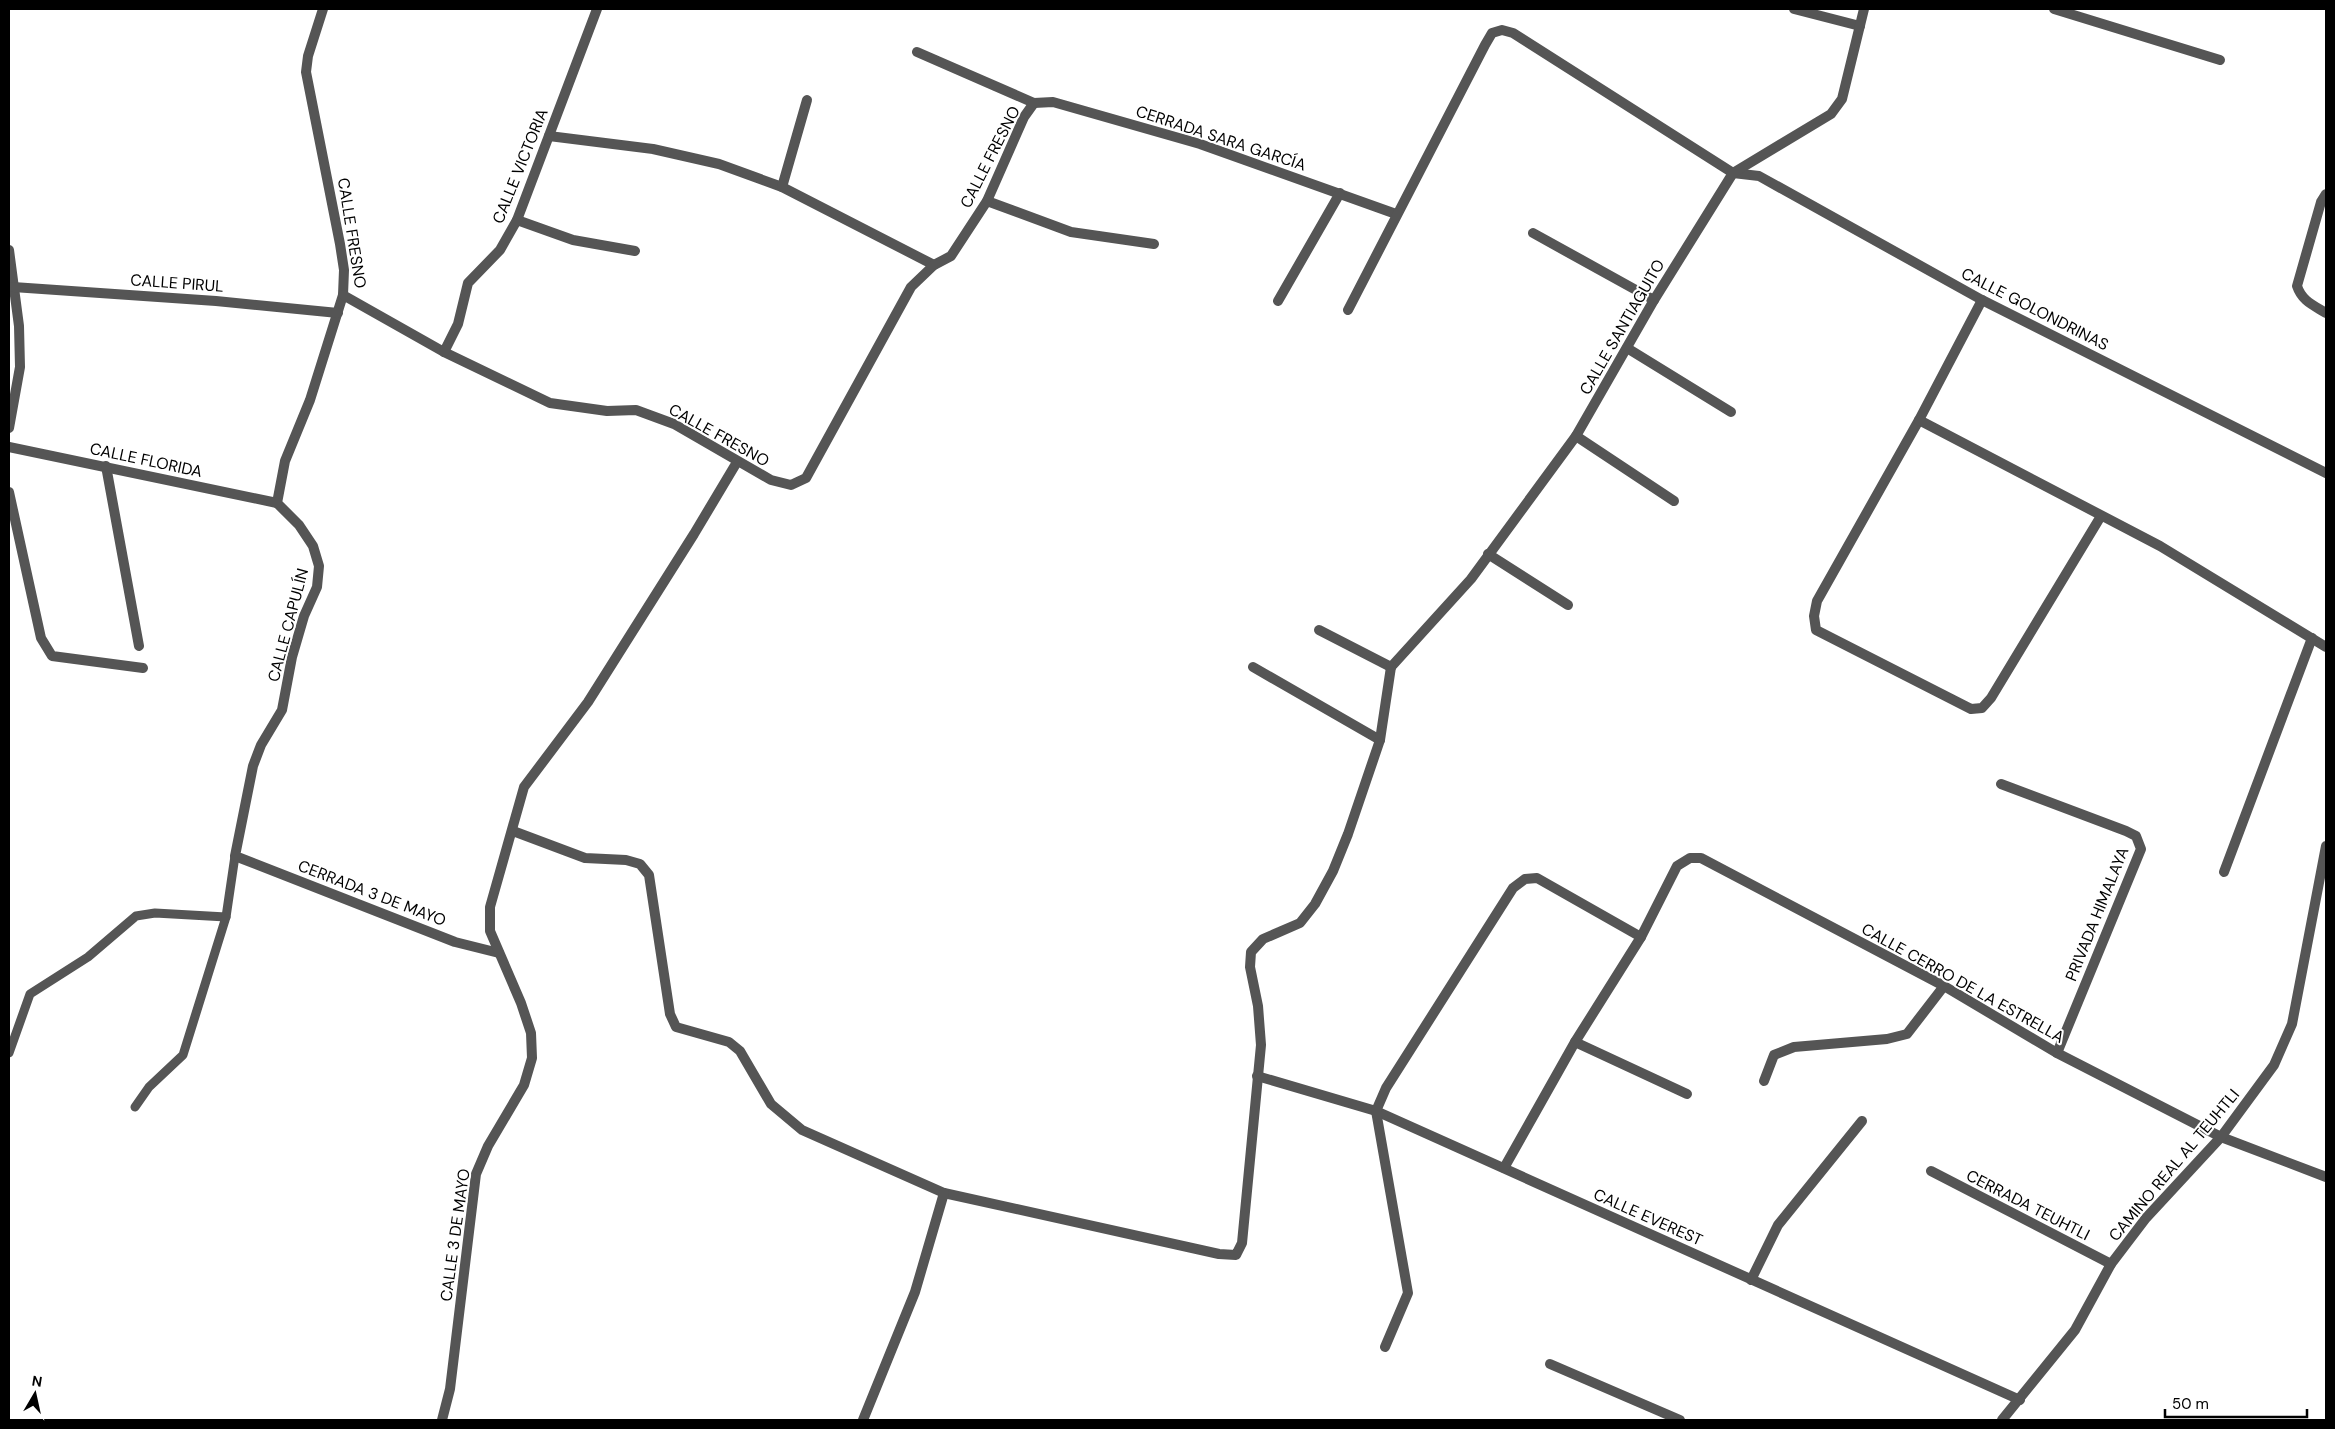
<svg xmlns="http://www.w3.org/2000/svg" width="2335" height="1429" font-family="'DM Sans',sans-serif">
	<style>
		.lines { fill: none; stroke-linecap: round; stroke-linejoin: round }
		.lane { stroke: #555; stroke-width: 9 }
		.street { stroke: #555; stroke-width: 10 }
		.labels { text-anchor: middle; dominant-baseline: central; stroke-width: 4; stroke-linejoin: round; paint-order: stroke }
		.street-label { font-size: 16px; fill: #000; stroke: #fff }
	</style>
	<rect width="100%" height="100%" fill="#fff"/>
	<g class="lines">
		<g class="lane">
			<path d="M9 1053 30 994 88 957 136 916 155 913 226 917"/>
			<path d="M135 1107 149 1087 183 1055 226 917 235 856"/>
		</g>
		<g class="street">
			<path d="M323 9 308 56 306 72 340 244 344 270 343 295 310 400 285 461 277 503 299 525 313 546 319 566 317 587 304 616 292 657 282 710 261 745 253 766 235 856 455 942 499 953"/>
			<path d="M1794 9 1860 26"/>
			<path d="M2054 9 2220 60"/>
			<path d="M917 52 1034 103 1053 102 1200 144 1396 214"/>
			<path d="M549 136 653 149 719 164 782 187 934 265"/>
			<path d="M782 187 807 100"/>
			<path d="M2326 194 2321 202 2297 286C2302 301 2313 305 2326 313"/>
			<path d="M987 201 1071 232 1154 244"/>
			<path d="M517 220 573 240 635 251"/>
			<path d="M1533 233 1654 300"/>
			<path d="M9 250 19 326 20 367 9 428"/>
			<path d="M13 287 216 301 338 313"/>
			<path d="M343 295 444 352 550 403 607 411 636 410 674 424 771 480 791 485 806 478 911 287 934 265 951 256 987 201 1024 117 1034 103"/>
			<path d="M1982 300 1919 420 1817 601 1814 616 1816 630 1971 709 1982 708 1991 698 2101 516"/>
			<path d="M1278 301 1340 193"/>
			<path d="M1348 310 1485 45 1492 33 1502 30 1513 33 1733 173 1759 176 1982 300 2326 473"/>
			<path d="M1627 348 1731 412"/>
			<path d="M444 352 458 324 468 283 500 250 517 220 597 9"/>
			<path d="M1919 420 2160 546 2326 647"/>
			<path d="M1576 436 1674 501"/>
			<path d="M9 447 277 503"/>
			<path d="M106 466 139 646"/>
			<path d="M9 492 41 638 52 656 143 668"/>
			<path d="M1488 554 1568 605"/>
			<path d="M1319 630 1391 667"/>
			<path d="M1253 667 1380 740"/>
			<path d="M1391 667 1471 579 1576 436 1654 300 1733 173 1831 114 1842 99 1864 9"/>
			<path d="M2001 784 2126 831 2136 836 2141 849 2057 1053"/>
			<path d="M513 831 585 858 626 860 640 864 649 875 670 1014 676 1027 729 1042 740 1051 771 1104 802 1130 944 1193 1219 1254 1236 1255 1242 1243 1261 1045 1258 1006 1250 967 1251 952 1263 939 1300 923 1315 904 1333 871 1348 834 1380 740 1391 667"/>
			<path d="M2224 872 2312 638"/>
			<path d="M1575 1042 1687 1094"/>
			<path d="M1257 1076 1376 1111 2020 1400"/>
			<path d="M1764 1081 1774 1055 1794 1047 1887 1039 1907 1034 1944 986"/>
			<path d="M1504 1168 1575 1042 1641 937 1677 866 1690 858H1701L1944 986 2057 1053 2221 1137 2326 1177"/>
			<path d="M1931 1171 2111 1264"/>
			<path d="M1751 1280 1778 1225 1862 1121"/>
			<path d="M1385 1347 1408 1293 1376 1111 1386 1088 1513 888 1525 879 1537 878 1641 937"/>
			<path d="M1550 1364 1680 1420"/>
			<path d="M442 1420 450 1389 476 1174 488 1146 524 1085 532 1058 531 1033 521 1003 490 931V907L524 787 588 702 694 534 737 462"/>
			<path d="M863 1420 915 1292 944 1193"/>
			<path d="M2002 1420 2075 1330 2111 1264 2146 1218 2221 1137 2274 1065 2292 1024 2326 846"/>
		</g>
	</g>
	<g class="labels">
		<g class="street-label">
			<text transform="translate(1221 138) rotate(18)">CERRADA SARA GARCÍA</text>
			<text transform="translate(990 157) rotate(-63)">CALLE FRESNO</text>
			<text transform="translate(520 166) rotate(-68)">CALLE VICTORIA</text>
			<text transform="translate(352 233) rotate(81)">CALLE FRESNO</text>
			<text transform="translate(177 283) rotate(4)">CALLE PIRUL</text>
			<text transform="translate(2035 309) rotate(27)">CALLE GOLONDRINAS</text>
			<text transform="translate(1622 327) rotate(-60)">CALLE SANTIAGUITO</text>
			<text transform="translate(719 435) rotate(29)">CALLE FRESNO</text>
			<text transform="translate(146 460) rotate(12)">CALLE FLORIDA</text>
			<text transform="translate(288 625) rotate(-75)">CALLE CAPULÍN</text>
			<text transform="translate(372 893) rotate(21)">CERRADA 3 DE MAYO</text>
			<text transform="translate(2097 914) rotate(-68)">PRIVADA HIMALAYA</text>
			<text transform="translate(1963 983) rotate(29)">CALLE CERRO DE LA ESTRELLA</text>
			<text transform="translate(2174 1165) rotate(-50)">CAMINO REAL AL TEUHTLI</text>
			<text transform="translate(2028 1205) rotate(27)">CERRADA TEUHTLI</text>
			<text transform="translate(1648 1217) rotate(24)">CALLE EVEREST</text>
			<text transform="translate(455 1235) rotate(-82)">CALLE 3 DE MAYO</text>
		</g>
	</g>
	<rect width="2335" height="1429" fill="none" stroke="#000000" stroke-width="20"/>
	<g transform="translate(35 1394) rotate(9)" stroke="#ffffff" stroke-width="4" paint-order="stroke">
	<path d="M0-4L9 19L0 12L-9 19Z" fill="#000000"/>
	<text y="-8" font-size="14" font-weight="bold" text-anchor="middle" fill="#000000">N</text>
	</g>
	<path d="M2165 1409v8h142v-8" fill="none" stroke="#000000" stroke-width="2.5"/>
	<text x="2172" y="1409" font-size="15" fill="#000000" stroke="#ffffff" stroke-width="4" paint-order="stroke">50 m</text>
</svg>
